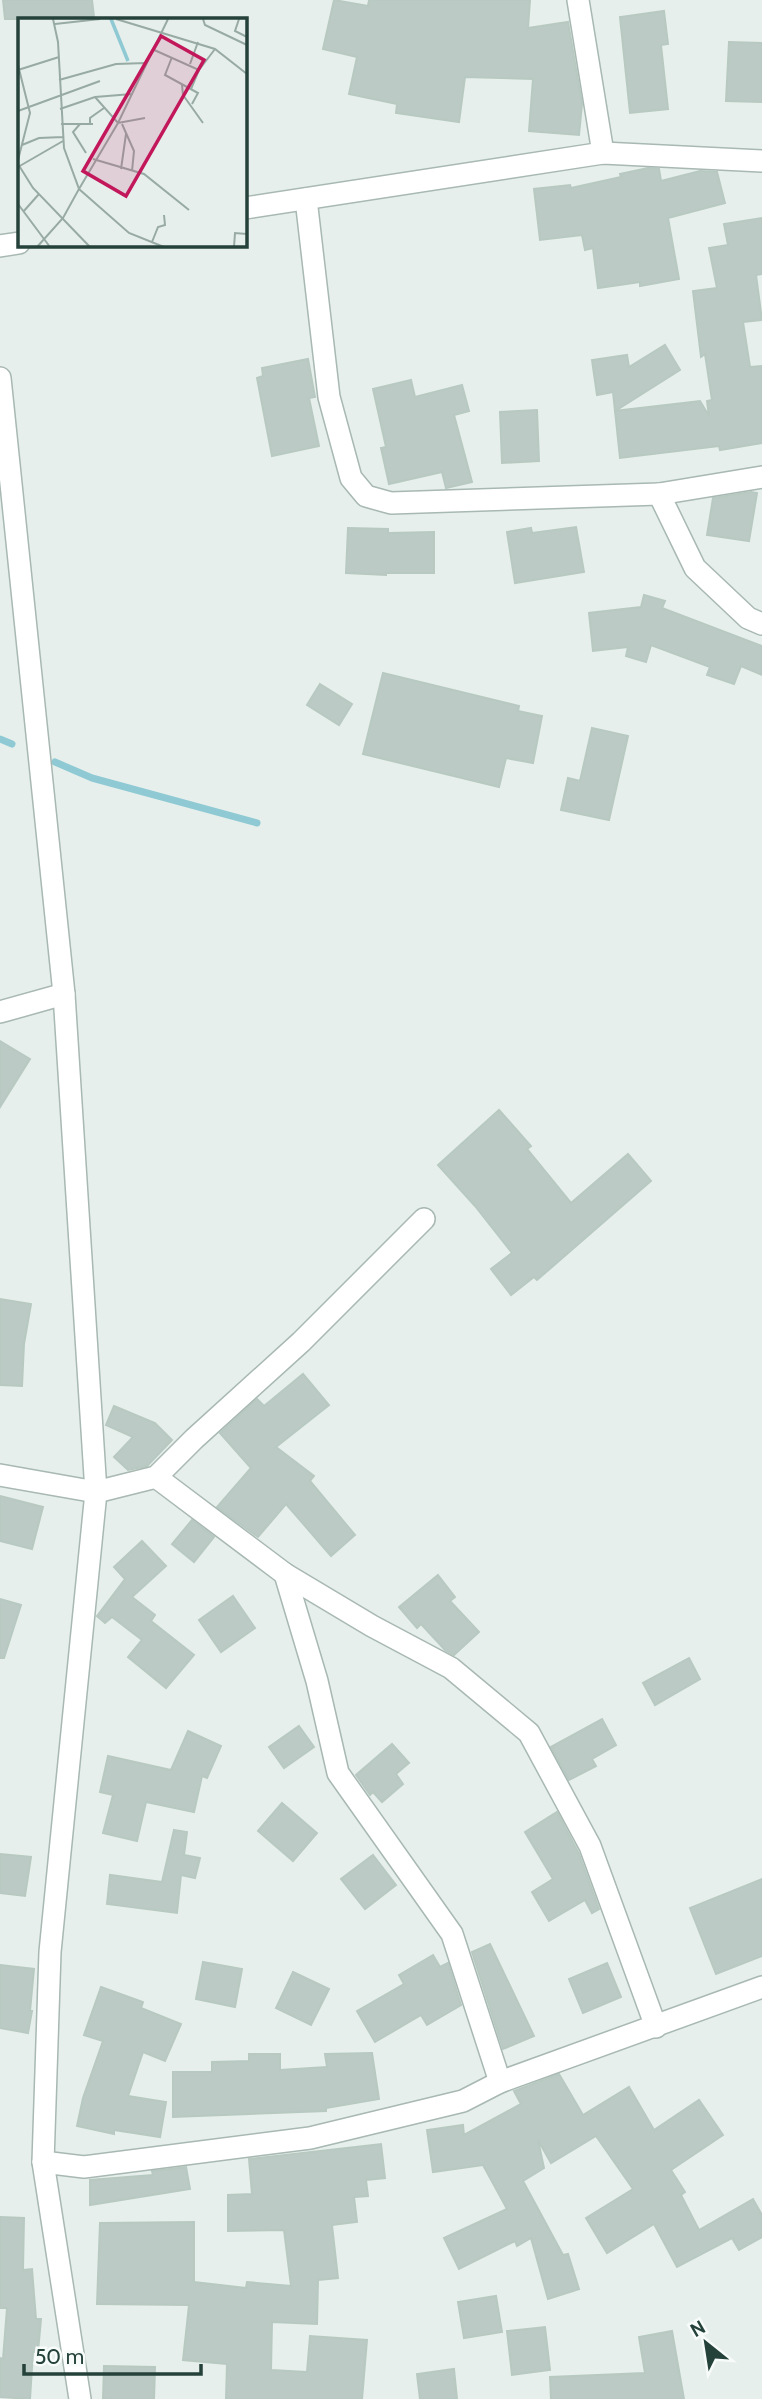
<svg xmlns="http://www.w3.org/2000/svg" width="762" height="2399" font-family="Cabin,sans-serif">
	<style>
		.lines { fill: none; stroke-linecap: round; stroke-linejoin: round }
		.stream { stroke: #8ec9d4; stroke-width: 7 }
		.building { fill: #bbcac4; stroke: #b8c9c2; stroke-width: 2 }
		.minor-casing { stroke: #a8b8b2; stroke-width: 24 }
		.minor { stroke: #fff; stroke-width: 21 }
		.inset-river { fill: none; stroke: #8ec9d4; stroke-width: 3.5 }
		.inset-road { fill: none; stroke: #98aaa4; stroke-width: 2 }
		.view { fill: #c2185b; fill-opacity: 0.15; stroke: #c2185b; stroke-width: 3.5 }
		.inset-edge { fill: none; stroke: #24423a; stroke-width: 3.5 }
	</style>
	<rect width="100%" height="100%" fill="#e6efeb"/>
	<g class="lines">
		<g class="stream">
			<path d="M0 739 12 744"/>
			<path d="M55 762 92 778 257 823"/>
		</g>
	</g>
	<g class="building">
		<path d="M3 0H92L94 17 74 19H5Z"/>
		<path d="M334 0 368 6 369 0H530L528 28 568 22 582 104 579 135 529 131 533 79 465 77 459 122 396 113 397 104 349 94 357 57 323 49Z"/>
		<path d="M664 11 668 44 661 45 668 109 630 113 620 17Z"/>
		<path d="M729 42 762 43V102L726 101Z"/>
		<path d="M648 168 659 169 661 181 700 171 717 172 725 203 668 218 679 279 640 286V282L598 288 593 248 585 250 582 235 540 240 534 189 570 185 571 188 621 177 620 174Z"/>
		<path d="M762 218V274L756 275 762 320 743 322 750 367 762 366V443L720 450 719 446 620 458 615 411 700 401 709 416 707 401 712 400 705 354 701 357 693 291 717 288 709 248 728 245 724 224Z"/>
		<path d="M665 345 680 370 615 411 613 392 597 395 592 360 627 355 629 367Z"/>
		<path d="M308 359 315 397 309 398 319 446 272 456 257 378 263 376 262 368Z"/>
		<path d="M411 380 415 397 462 385 469 411 454 415 472 482 446 488 442 472 389 484 381 448 386 447 373 389Z"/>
		<path d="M537 410 539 461 502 463 500 412Z"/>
		<path d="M751 492 757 493 749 541 707 535 713 498Z"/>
		<path d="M576 527 584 572 515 583 507 532 531 528 532 533Z"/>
		<path d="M348 528 388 529V533L434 532V573H386V575L346 573Z"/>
		<path d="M644 595 665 601 662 608 762 646V675L741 666 734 684 707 675 710 667 651 645 646 662 626 656 628 647 593 651 589 613 641 607Z"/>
		<path d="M383 673 519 706 518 711 542 716 533 763 506 758 499 787 363 754Z"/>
		<path d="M320 684 352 704 339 725 307 705Z"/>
		<path d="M592 728 628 736 609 820 561 810 568 778 580 781Z"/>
		<path d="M0 1041 30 1059 0 1107Z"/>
		<path d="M499 1110 531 1146 527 1149 571 1203 628 1154 651 1181 537 1280 534 1277 511 1295 491 1269 512 1253 475 1206 438 1165Z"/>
		<path d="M0 1299 31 1304 24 1344 22 1386 0 1385Z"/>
		<path d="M303 1374 329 1405 276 1447 314 1476 310 1481 355 1535 331 1556 286 1504 258 1537 217 1507 251 1468 220 1433 257 1399 264 1406Z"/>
		<path d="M114 1406 155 1423 172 1440 147 1466 128 1470 114 1457 133 1437 106 1425Z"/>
		<path d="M0 1496 43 1507 32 1549 0 1541Z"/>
		<path d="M192 1520 214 1537 194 1562 172 1544Z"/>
		<path d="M142 1541 166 1566 132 1597 155 1615 151 1621 194 1655 166 1688 128 1657 142 1640 112 1617 105 1623 97 1616 125 1579 114 1567Z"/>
		<path d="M438 1575 455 1597 450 1601 479 1632 454 1655 445 1650 421 1624 417 1628 399 1607Z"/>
		<path d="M233 1596 255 1628 221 1652 199 1620Z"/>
		<path d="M0 1599 21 1605 4 1658H0Z"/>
		<path d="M689 1658 700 1679 655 1705 643 1683Z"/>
		<path d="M602 1719 616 1745 592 1759 596 1766 569 1780 551 1747Z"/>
		<path d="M299 1726 314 1747 284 1768 269 1747Z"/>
		<path d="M188 1731 221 1746 207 1778 202 1776 194 1812 146 1802 137 1841 103 1833 113 1795 100 1792 108 1756 171 1770Z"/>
		<path d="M392 1744 409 1763 396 1774 403 1784 382 1802 373 1792 370 1795 356 1775Z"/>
		<path d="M282 1803 317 1833 293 1861 258 1831Z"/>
		<path d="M557 1812 579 1854 599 1909 592 1913 585 1900 549 1921 532 1892 553 1879 525 1832Z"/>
		<path d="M174 1830 187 1832 184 1855 200 1858 195 1878 181 1875 177 1913 107 1904 110 1875 162 1882Z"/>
		<path d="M0 1854 31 1857 25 1896 0 1893Z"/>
		<path d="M373 1855 396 1885 365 1909 341 1879Z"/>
		<path d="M762 1879V1956L716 1974 690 1908Z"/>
		<path d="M490 1944 534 2036 503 2049 472 1952Z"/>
		<path d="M433 1955 440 1967 448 1963 461 2005 427 2025 421 2015 375 2042 357 2011 404 1984 399 1975Z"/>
		<path d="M203 1962 242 1969 235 2007 196 1999Z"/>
		<path d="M607 1963 621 1997 583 2013 569 1979Z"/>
		<path d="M0 1965 34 1969 30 2011H32L28 2033 0 2028Z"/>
		<path d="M293 1972 329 1989 311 2025 276 2008Z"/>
		<path d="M101 1987 143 2002 141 2008 181 2024 165 2061 143 2052 128 2096 166 2102 160 2137 114 2130V2134L77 2126 83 2098 103 2041 84 2035Z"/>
		<path d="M372 2053 379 2099 326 2108V2111L173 2117V2072H212V2062L249 2061V2054H280V2070L327 2067 325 2054Z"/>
		<path d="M559 2074 583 2115 629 2087 654 2130 699 2100 723 2135 671 2170 685 2192 681 2195 699 2230 753 2199 762 2215V2237L739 2250 732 2238 677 2267 654 2224 607 2253 586 2218 633 2189 596 2136 551 2163 538 2140 544 2168 523 2181 563 2255 568 2254 579 2289 548 2299 531 2238 517 2246 515 2241 459 2269 444 2238 507 2209 483 2165 433 2172 427 2130 463 2125 464 2135 521 2104 514 2091Z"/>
		<path d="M381 2144 385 2178 366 2180 368 2196 354 2197 357 2222 332 2225 338 2278 318 2280 317 2324 272 2322 271 2370 307 2372 310 2336 367 2340 362 2399H226L227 2364 183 2360 189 2305 97 2304 100 2223 194 2222V2282L246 2288 247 2282 291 2286 284 2230 228 2231V2195L252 2194 249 2159Z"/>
		<path d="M186 2167 190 2189 90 2205V2180L153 2175 152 2171Z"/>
		<path d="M0 2217 24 2218 23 2270 32 2269 36 2319H41L38 2352H33L30 2399 0 2397V2358L3 2359 7 2308H0Z"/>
		<path d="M496 2296 502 2332 464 2338 458 2302Z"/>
		<path d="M545 2327 550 2370 512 2375 507 2331Z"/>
		<path d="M672 2331 684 2399H551L550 2377 645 2373 639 2337Z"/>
		<path d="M104 2366 155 2367 154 2399H103Z"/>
		<path d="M454 2369 457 2399H420L417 2374Z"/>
	</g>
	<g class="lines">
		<g class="minor-casing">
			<g id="minor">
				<path d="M578 0 603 153"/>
				<path d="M306 199 329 397 351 478 366 496 391 503 659 494 762 477"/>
				<path d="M245 208 603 153 762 161"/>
				<path d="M0 246 19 243"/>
				<path d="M0 378 64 994 96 1492 50 1952 43 2162 80 2399"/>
				<path d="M659 494 695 568 748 618 762 624"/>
				<path d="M0 1012 64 994"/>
				<path d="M0 1475 96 1492 156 1477 194 1439 301 1342 424 1219"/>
				<path d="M156 1477 285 1574 372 1626 451 1668 529 1733 590 1846 656 2027"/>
				<path d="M285 1574 317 1681 338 1773 452 1934 500 2082"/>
				<path d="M43 2162 84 2167 310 2138 463 2101 500 2082 762 1987"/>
			</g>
		</g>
		<use href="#minor" class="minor"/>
	</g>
	<g transform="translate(18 18)">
		<rect width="229" height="229" fill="#e6efeb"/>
		<path class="inset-river" d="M93 1 110 43"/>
		<path class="inset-road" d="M98 1 197 31 229 56M185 1 187 7 229 27M221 1 217 13 229 19M37 6 82 1M134 31 181 52 173 71M154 39 147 57 180 75 174 86M172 46 180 24M0 47 12 95 0 142M0 52 41 39M181 52 197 31M41 62 98 46 128 45M164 67 165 77 185 105M77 79 100 105 127 100M42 91 77 79 114 76M0 93 82 63M72 105V100L86 90M43 106H75M62 106 55 114 68 135M104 106 116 133 114 153M4 127 21 120 45 119M75 141 126 156 171 192M0 146 15 170 72 229M0 149 45 123M103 151 108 116M0 186 32 229M5 194 21 176M134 224 140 209 147 207 146 197M19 229 45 200 61 171 46 130 40 24 35 1M146 229 111 215 61 171 100 105 150 1M216 229 217 215 229 216"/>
		<path class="view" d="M143 18 186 42 108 178 65 153Z"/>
		<rect width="229" height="229" class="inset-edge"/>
	</g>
	<g transform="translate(706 2343) rotate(330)" stroke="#f7fbf9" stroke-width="5" paint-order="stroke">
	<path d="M0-5L12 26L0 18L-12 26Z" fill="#24423a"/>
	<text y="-10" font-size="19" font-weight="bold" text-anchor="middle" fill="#24423a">N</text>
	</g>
	<path d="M24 2364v10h177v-10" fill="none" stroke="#24423a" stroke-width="3.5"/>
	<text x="35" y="2364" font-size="21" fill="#24423a" stroke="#f7fbf9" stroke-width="5" paint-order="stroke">50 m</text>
</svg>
